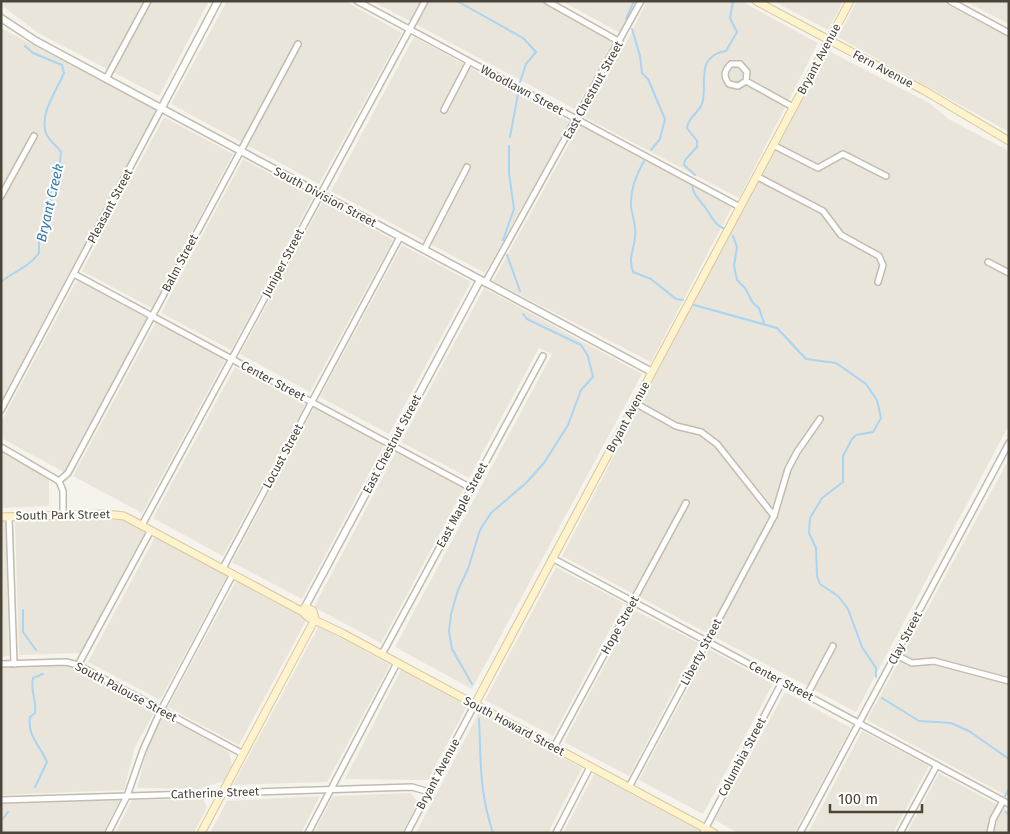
<svg xmlns="http://www.w3.org/2000/svg" width="1010" height="834" font-family="'Fira Sans',sans-serif">
	<style>
		.residential { fill: #eae5da }
		.lines { fill: none; stroke-linecap: round; stroke-linejoin: round }
		.stream { stroke: #a9d4f2; stroke-width: 2 }
		.minor-casing { stroke: #c2bbae; stroke-width: 8 }
		.tertiary-casing { stroke: #c2bbae; stroke-width: 9 }
		.secondary-casing { stroke: #d6c79b; stroke-width: 9 }
		.minor { stroke: #fff; stroke-width: 5 }
		.tertiary { stroke: #fff; stroke-width: 6 }
		.secondary { stroke: #fff3cd; stroke-width: 7 }
		.labels { text-anchor: middle; dominant-baseline: central; stroke-width: 4; stroke-linejoin: round; paint-order: stroke }
		.street-label { font-size: 12px; fill: #4b4439; stroke: #fff }
		.water-label { font-size: 14px; font-style: italic; fill: #2e7ab2; stroke: #fff }
	</style>
	<rect width="100%" height="100%" fill="#f6f3ec"/>
	<g class="residential">
		<path d="M5 1H209L159 96 38 33 3 6Z"/>
		<path d="M227 1H345L402 33 319 184 171 104Z"/>
		<path d="M372 1H544L615 42 575 109Z"/>
		<path d="M562 1H636L620 33Z"/>
		<path d="M647 1H741L818 43 739 198 584 117 626 43Z"/>
		<path d="M773 1H843L828 30Z"/>
		<path d="M857 1H940L1009 37V132L838 37Z"/>
		<path d="M965 1H1009V24Z"/>
		<path d="M1 28 156 110 1 401Z"/>
		<path d="M414 37 570 122 485 273 331 191Z"/>
		<path d="M825 49 929 103 950 120 1009 151V425L856 712 562 556Z"/>
		<path d="M164 117 233 154 152 308 82 271Z"/>
		<path d="M580 124 732 207 651 362 493 281Z"/>
		<path d="M243 159 313 197 231 350 161 313Z"/>
		<path d="M323 201 393 240 310 392 240 354Z"/>
		<path d="M402 245 471 282 389 434 320 397Z"/>
		<path d="M77 280 147 318 64 472 1 438V422Z"/>
		<path d="M484 288 642 374 472 689 395 647 552 354 539 348 469 478 401 442Z"/>
		<path d="M156 322 225 360 142 513 73 476Z"/>
		<path d="M235 367 305 405 223 556 153 518Z"/>
		<path d="M314 408 384 445 302 599 232 562Z"/>
		<path d="M1 452 49 478V506L1 508Z"/>
		<path d="M396 452 464 488 381 643 314 607Z"/>
		<path d="M1009 459V797L867 720Z"/>
		<path d="M104 517 123 520 145 532 81 653 19 655 15 522Z"/>
		<path d="M1 521H5L9 656 1 657Z"/>
		<path d="M155 537 227 576 160 700 88 662Z"/>
		<path d="M556 567 624 603 553 736 485 700Z"/>
		<path d="M236 581 307 619 239 745 168 707Z"/>
		<path d="M634 610 699 643 629 776 564 742Z"/>
		<path d="M319 626 390 665 327 782 233 785Z"/>
		<path d="M709 649 773 684 703 814 639 780Z"/>
		<path d="M59 665 79 668 155 711 135 747 124 790 1 795V667Z"/>
		<path d="M401 670 467 706 428 780 345 779Z"/>
		<path d="M785 692 851 728 794 833H738L715 820Z"/>
		<path d="M479 712 582 768 548 833H416Z"/>
		<path d="M164 714 229 752 232 765 224 781 198 789 137 788 148 747Z"/>
		<path d="M862 731 929 766 893 833H808Z"/>
		<path d="M939 773 1009 811V833H907Z"/>
		<path d="M594 774 699 830 697 833H563Z"/>
		<path d="M410 793 418 802 402 833H314L333 796Z"/>
		<path d="M320 796 301 833H210L227 801Z"/>
		<path d="M203 799 207 807 194 833H115L132 800Z"/>
		<path d="M120 800 103 833H1V804Z"/>
	</g>
	<g class="lines">
		<g class="stream">
			<path d="M457 1 523 38 536 52 526 64 520 82"/>
			<path d="M626 19 634 1"/>
			<path d="M632 29 640 56 642 73 648 79 665 119 660 139 651 150"/>
			<path d="M510 137 518 94"/>
			<path d="M644 161C636 175 630 189 631 206 632 217 637 226 635 237 634 250 628 258 633 272L651 279 676 299 683 300"/>
			<path d="M695 175 684 165 685 160 697 147V141L687 128C688 118 696 115 701 106 710 90 692 56 726 51L737 32 730 18 733 1"/>
			<path d="M692 185C694 198 701 200 707 210 713 218 713 223 723 228"/>
			<path d="M733 236 737 247 734 266 737 280 745 288 753 303 759 308 764 323"/>
			<path d="M503 240 514 209 509 173V146"/>
			<path d="M507 255 520 291"/>
			<path d="M1 282C13 272 29 267 39 253V236L50 205 52 180 60 162 61 152C57 146 49 141 46 133 39 114 57 90 64 73L62 65 33 53 25 46"/>
			<path d="M694 305 777 328 806 359 836 363 866 384 877 400 881 418 873 432 856 435 852 439 843 456V482L822 498 810 518 809 533 816 548 817 576 820 584 838 596 848 609 862 647 876 668V677"/>
			<path d="M23 610V632L36 650"/>
			<path d="M472 684 452 649 449 631 451 614 458 590 468 569 480 530 491 513 526 483 544 463 568 425 581 390 593 377 588 356 581 345 527 319 523 314"/>
			<path d="M882 698 919 721 951 723 969 731 1009 759"/>
			<path d="M479 719C481 761 479 791 493 833"/>
			<path d="M35 787 47 762C40 745 27 736 30 717L35 713C37 701 30 692 33 678L43 674"/>
			<path d="M1005 796 1009 789"/>
			<path d="M1006 812 1009 815"/>
			<path d="M1 821 8 812"/>
		</g>
		<g class="minor-casing">
			<g id="minor">
				<path d="M357 1 740 207"/>
				<path d="M547 1 620 42"/>
				<path d="M950 1 1009 33"/>
				<path d="M106 79 148 1"/>
				<path d="M746 81 738 86 729 84C723 76 724 71 731 64H740L747 72 746 81 793 107"/>
				<path d="M444 110 469 62"/>
				<path d="M773 145 818 168 843 154 886 176"/>
				<path d="M756 176 823 211 841 235 879 256 883 265 878 282"/>
				<path d="M1 196 34 136"/>
				<path d="M424 250 467 167"/>
				<path d="M988 262 1009 273"/>
				<path d="M74 274 471 488"/>
				<path d="M485 283 641 1"/>
				<path d="M635 403 676 426 701 432 717 444 774 516"/>
				<path d="M1 410 161 109"/>
				<path d="M1 447 59 481 63 491V515"/>
				<path d="M59 481 68 473 298 44"/>
				<path d="M9 517 14 664"/>
				<path d="M142 525 425 1"/>
				<path d="M552 558 1009 804"/>
				<path d="M223 568 400 237"/>
				<path d="M382 654 543 356"/>
				<path d="M896 655 912 663 934 661 1009 681"/>
				<path d="M1 664 66 662 78 665 243 754"/>
				<path d="M78 665 151 530"/>
				<path d="M807 695 833 646"/>
				<path d="M554 747 686 503"/>
				<path d="M629 787 774 516 788 469 797 452 820 419"/>
				<path d="M1 800 412 787 429 792"/>
				<path d="M108 833 127 796 143 750 161 710 233 574"/>
				<path d="M308 833 397 663"/>
				<path d="M407 833 475 704"/>
				<path d="M556 833 590 767"/>
				<path d="M703 833 782 682"/>
				<path d="M800 833 1009 443"/>
				<path d="M900 833 937 765"/>
				<path d="M990 833 993 819 1003 801"/>
			</g>
		</g>
		<g class="tertiary-casing">
			<g id="tertiary">
				<path d="M1 18 36 41 652 372"/>
				<path d="M161 109 218 1"/>
				<path d="M305 607 480 280"/>
			</g>
		</g>
		<g class="secondary-casing">
			<g id="secondary">
				<path d="M756 1 925 91 1009 141"/>
				<path d="M1 517 106 514 124 516 303 612"/>
				<path d="M315 619 313 611 305 607 303 612 308 617 342 633 714 833"/>
				<path d="M475 704 850 1"/>
				<path d="M201 833 315 619"/>
			</g>
		</g>
		<use href="#minor" class="minor"/>
		<use href="#tertiary" class="tertiary"/>
		<use href="#secondary" class="secondary"/>
	</g>
	<g class="labels">
		<g class="street-label">
			<text transform="translate(819 59) rotate(-62)">Bryant Avenue</text>
			<text transform="translate(883 69) rotate(28)">Fern Avenue</text>
			<text transform="translate(522 90) rotate(28)">Woodlawn Street</text>
			<text transform="translate(593 90) rotate(-61)">East Chestnut Street</text>
			<text transform="translate(325 197) rotate(28)">South Division Street</text>
			<text transform="translate(110 206) rotate(-62)">Pleasant Street</text>
			<text transform="translate(180 263) rotate(-62)">Balm Street</text>
			<text transform="translate(283 263) rotate(-62)">Juniper Street</text>
			<text transform="translate(273 381) rotate(28)">Center Street</text>
			<text transform="translate(628 417) rotate(-62)">Bryant Avenue</text>
			<text transform="translate(392 444) rotate(-62)">East Chestnut Street</text>
			<text transform="translate(283 456) rotate(-62)">Locust Street</text>
			<text transform="translate(462 505) rotate(-62)">East Maple Street</text>
			<text transform="translate(63 515) rotate(-1)">South Park Street</text>
			<text transform="translate(620 625) rotate(-61)">Hope Street</text>
			<text transform="translate(905 638) rotate(-62)">Clay Street</text>
			<text transform="translate(701 652) rotate(-62)">Liberty Street</text>
			<text transform="translate(781 681) rotate(28)">Center Street</text>
			<text transform="translate(126 692) rotate(28)">South Palouse Street</text>
			<text transform="translate(514 726) rotate(28)">South Howard Street</text>
			<text transform="translate(742 757) rotate(-62)">Columbia Street</text>
			<text transform="translate(438 774) rotate(-62)">Bryant Avenue</text>
			<text transform="translate(215 793) rotate(-2)">Catherine Street</text>
		</g>
		<g class="water-label">
			<text transform="translate(50 203) rotate(-77)">Bryant Creek</text>
		</g>
	</g>
	<rect width="1010" height="834" fill="none" stroke="#4b4439" stroke-width="5"/>
	<path d="M830 804v8h92v-8" fill="none" stroke="#4b4439" stroke-width="2.5"/>
	<text x="838" y="804" font-size="15" fill="#4b4439" stroke="#ffffff" stroke-width="4" paint-order="stroke">100 m</text>
</svg>
